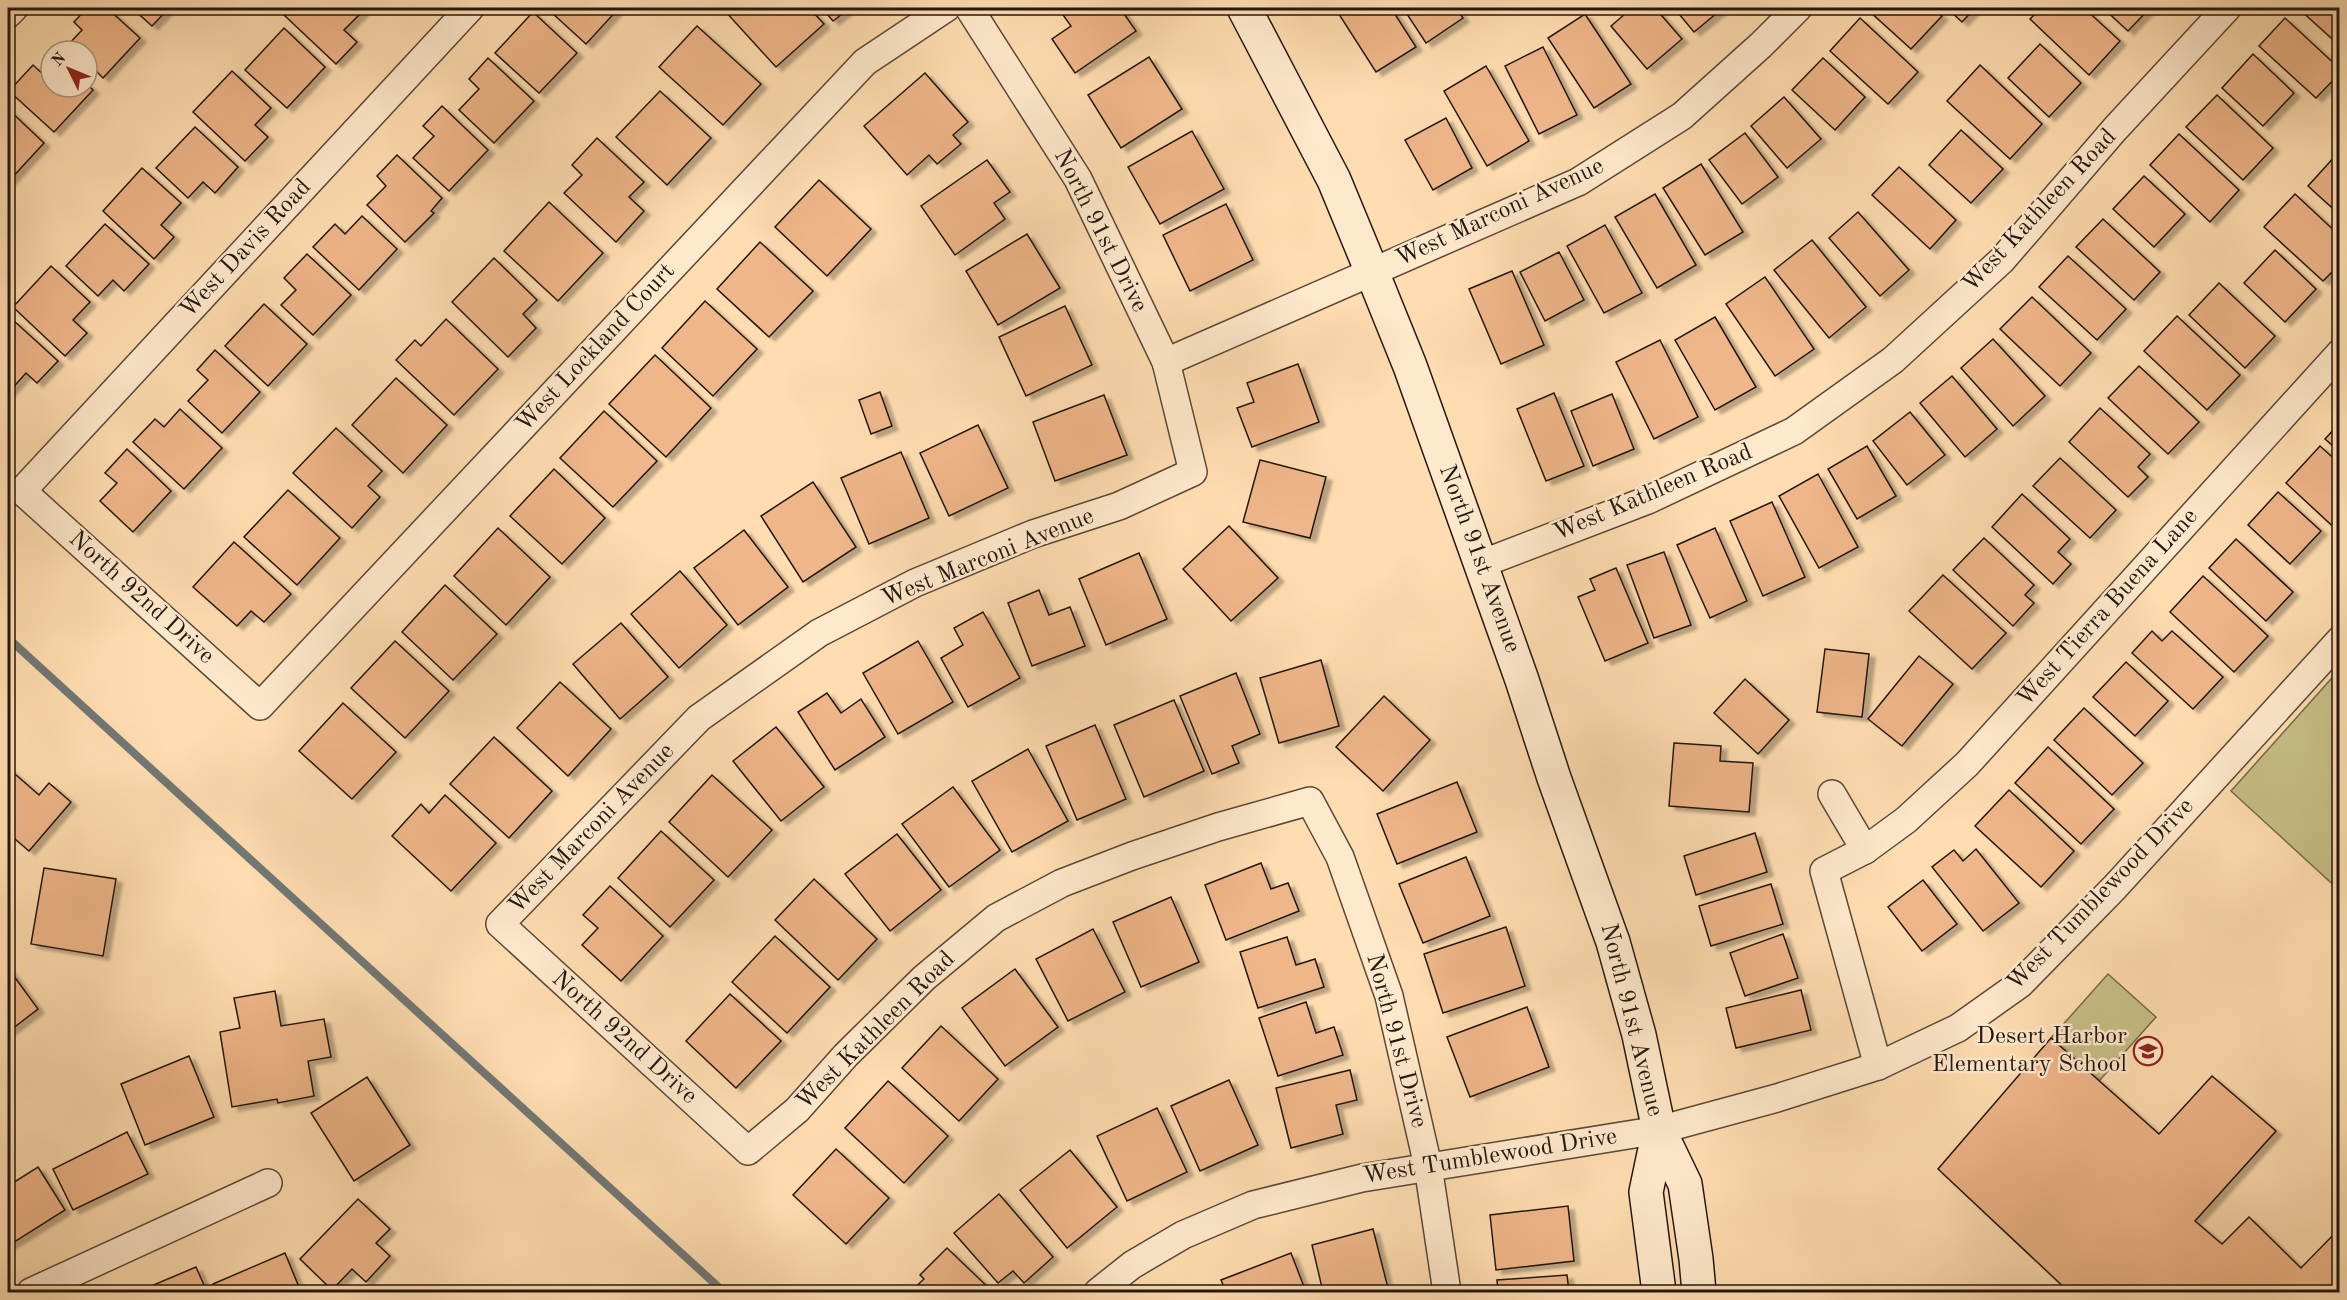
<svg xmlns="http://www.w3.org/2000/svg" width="2347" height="1300" font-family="'Old Standard TT',serif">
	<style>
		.green { fill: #c7bf86; stroke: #746b4c; stroke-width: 1.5 }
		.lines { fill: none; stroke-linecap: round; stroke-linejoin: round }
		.stream { stroke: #717875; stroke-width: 8 }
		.building { fill: #efb689; stroke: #221711; stroke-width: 1.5; filter: url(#shadow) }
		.street-casing { stroke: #594839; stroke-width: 30 }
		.secondary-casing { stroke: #221711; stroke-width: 36 }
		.street { stroke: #ffe9cc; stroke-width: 27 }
		.secondary { stroke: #ffe9cc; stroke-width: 33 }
		.labels { text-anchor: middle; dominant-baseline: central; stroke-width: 5; stroke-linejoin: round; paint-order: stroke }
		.street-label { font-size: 24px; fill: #221711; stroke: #ffe9cc }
		.poi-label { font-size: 24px; fill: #221711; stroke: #ffe9cc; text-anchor: end }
	</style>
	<defs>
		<filter id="shadow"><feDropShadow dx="6" dy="4" stdDeviation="1.5" flood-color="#0004"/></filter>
	</defs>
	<rect width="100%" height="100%" fill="#ffddb0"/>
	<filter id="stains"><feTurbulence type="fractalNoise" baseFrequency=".00333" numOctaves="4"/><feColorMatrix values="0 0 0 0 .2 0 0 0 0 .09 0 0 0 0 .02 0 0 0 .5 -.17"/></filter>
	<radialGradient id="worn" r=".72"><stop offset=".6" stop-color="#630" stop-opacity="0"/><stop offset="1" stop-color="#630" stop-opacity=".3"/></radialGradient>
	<g class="green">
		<path d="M2339 670 2340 890H2339L2231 791Z"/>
		<path d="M2108 974 2156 1017 2099 1081 2051 1038Z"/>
	</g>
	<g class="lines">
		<path class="stream" d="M8 638 724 1292"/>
	</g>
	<g class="building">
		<path d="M87 8H107L140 38 103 78 87 62V51H75L68 45 82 30 74 22Z"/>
		<path d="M132 8H169L152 26Z"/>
		<path d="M291 8H359L363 11 344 30 357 42 336 64 284 15Z"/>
		<path d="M555 8H619L586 44 551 12Z"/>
		<path d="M727 8H809L824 24 776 67 724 10Z"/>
		<path d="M822 8H850L833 21Z"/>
		<path d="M1068 8H1120L1136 31 1075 73 1052 39 1071 26 1061 12Z"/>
		<path d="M1335 8H1391L1416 47 1376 72Z"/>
		<path d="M1403 8H1456L1463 18 1426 43Z"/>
		<path d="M1632 8H1655L1682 39 1647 69 1611 26Z"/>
		<path d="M1674 8H1723L1694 32Z"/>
		<path d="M1871 8H1932L1942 16 1911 49 1868 10Z"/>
		<path d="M1947 8H1975L1962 22Z"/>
		<path d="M2041 8H2084L2120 41 2089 75 2030 19Z"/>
		<path d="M2103 8H2150L2128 31Z"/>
		<path d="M2298 8H2340V46Z"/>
		<path d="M533 12 577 53 539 93 495 53Z"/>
		<path d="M1585 14 1631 84 1594 108 1548 38Z"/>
		<path d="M1860 18 1918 72 1888 104 1830 51Z"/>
		<path d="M2285 18 2340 69V73L2316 98 2259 46Z"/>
		<path d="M697 26 761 84 723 125 659 67Z"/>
		<path d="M284 28 325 67 287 108 245 70Z"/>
		<path d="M2040 44 2081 83 2049 117 2008 78Z"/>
		<path d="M1543 47 1577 115 1539 134 1505 66Z"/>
		<path d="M2253 54 2294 93 2263 126 2222 88Z"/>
		<path d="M1149 57 1182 109 1121 148 1088 95Z"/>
		<path d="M488 58 534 101 494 143 459 110 479 89 469 79Z"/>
		<path d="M1823 58 1865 97 1835 130 1792 90Z"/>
		<path d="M33 65 46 77 51 71V87H87V84L93 90 54 132 9 91Z"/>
		<path d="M1980 65 2042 124 2010 159 1947 101Z"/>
		<path d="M1486 66 1529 141 1487 166 1444 91Z"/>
		<path d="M232 71 271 108 255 125 268 137 245 161 193 112Z"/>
		<path d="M925 73 968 122 953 135 961 144 937 164 929 155 907 175 864 126Z"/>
		<path d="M660 91 711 138 667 185 616 137Z"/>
		<path d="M2217 95 2273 148 2243 180 2186 127Z"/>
		<path d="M1784 97 1821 139 1787 168 1751 126Z"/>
		<path d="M442 106 488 150 449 191 413 158 434 136 423 126Z"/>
		<path d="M8 109 44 143 8 182Z"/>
		<path d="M1446 118 1472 168 1433 190 1405 140Z"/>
		<path d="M195 127 238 167 215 193 203 182 188 198 156 168Z"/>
		<path d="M1961 130 2003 169 1971 203 1929 165Z"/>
		<path d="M1192 131 1224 189 1160 224 1128 167Z"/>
		<path d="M1745 133 1778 177 1742 204 1709 160Z"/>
		<path d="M2179 134 2239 190 2210 222 2150 165Z"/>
		<path d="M597 138 644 182 629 197 644 211 616 242 564 193 582 175 572 165Z"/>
		<path d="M2337 154 2340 156V215L2308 186Z"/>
		<path d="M397 155 442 198 431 211 434 213 405 242 367 205 386 186 377 176Z"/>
		<path d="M987 160 1010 192 994 203 1005 219 955 255 921 206Z"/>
		<path d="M1701 164 1743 232 1705 255 1663 188Z"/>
		<path d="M1899 167 1956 220 1930 249 1872 195Z"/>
		<path d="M142 168 181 203 161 225 174 237 154 259 103 211Z"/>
		<path d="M2144 176 2185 214 2154 247 2113 209Z"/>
		<path d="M819 180 871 229 827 276 775 227Z"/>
		<path d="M1655 194 1696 265 1657 288 1615 217Z"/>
		<path d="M2295 194 2340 236V264L2323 281 2264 227Z"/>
		<path d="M549 202 603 253 558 301 504 251Z"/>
		<path d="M1226 204 1253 260 1190 291 1163 235Z"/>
		<path d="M1858 212 1909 270 1880 296 1829 238Z"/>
		<path d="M362 216 397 249 359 290 313 247 335 224 345 234Z"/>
		<path d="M2103 219 2160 272 2134 300 2076 247Z"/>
		<path d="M105 224 149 264 124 291 113 280 98 296 66 266Z"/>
		<path d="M1605 225 1642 293 1604 313 1567 246Z"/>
		<path d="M1027 234 1060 288 998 325 966 271Z"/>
		<path d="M1812 240 1866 307 1829 338 1774 270Z"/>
		<path d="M760 242 813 291 769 337 717 289Z"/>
		<path d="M2275 250 2316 289 2285 322 2244 283Z"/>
		<path d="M1559 252 1584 300 1545 321 1520 272Z"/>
		<path d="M307 254 351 295 313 335 281 305 296 290 284 278Z"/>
		<path d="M2068 256 2126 309 2097 340 2039 287Z"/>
		<path d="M494 258 537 300 523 314 536 328 508 357 452 302Z"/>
		<path d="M51 266 90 302 73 320 87 333 65 356 13 307Z"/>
		<path d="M1512 271 1544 345 1501 364 1469 289Z"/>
		<path d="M1765 277 1814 349 1775 376 1726 304Z"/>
		<path d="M2219 283 2275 336 2245 368 2189 315Z"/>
		<path d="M2032 297 2091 353 2060 386 2000 329Z"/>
		<path d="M705 301 757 349 713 396 662 348Z"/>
		<path d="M264 304 307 344 268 386 225 346Z"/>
		<path d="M1065 306 1092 365 1026 396 999 337Z"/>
		<path d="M2177 316 2240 375 2207 410 2144 351Z"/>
		<path d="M1715 317 1756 387 1715 410 1675 340Z"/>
		<path d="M446 319 498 369 454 415 396 360 415 340 421 346Z"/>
		<path d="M13 320 58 361 37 383 26 373 8 393V326Z"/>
		<path d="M1993 339 2045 396 2013 426 1961 368Z"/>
		<path d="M1660 340 1698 417 1654 439 1616 362Z"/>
		<path d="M215 350 260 392 222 433 188 401 208 380 197 370Z"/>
		<path d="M655 355 711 408 666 457 609 404Z"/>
		<path d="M1298 364 1319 422 1252 447 1237 408 1254 402 1247 383Z"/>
		<path d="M2139 366 2199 422 2168 454 2108 398Z"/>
		<path d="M1952 376 1997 429 1965 457 1920 403Z"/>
		<path d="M396 378 447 425 403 473 352 425Z"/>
		<path d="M880 392 892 426 871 434 859 400Z"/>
		<path d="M1554 393 1584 466 1546 481 1517 409Z"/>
		<path d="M1612 394 1634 449 1593 466 1571 411Z"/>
		<path d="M1104 395 1127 455 1055 481 1033 422Z"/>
		<path d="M2100 408 2150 454 2138 467 2148 477 2128 497 2069 442Z"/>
		<path d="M180 409 222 448 184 489 133 442 155 419 164 427Z"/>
		<path d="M604 411 657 461 613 507 560 458Z"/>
		<path d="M1910 412 1945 455 1907 485 1873 441Z"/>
		<path d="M2340 423V452L2325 439Z"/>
		<path d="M978 425 1008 488 949 516 920 453Z"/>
		<path d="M336 428 382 471 368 486 380 497 352 528 293 473Z"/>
		<path d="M1867 446 1896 496 1857 519 1828 469Z"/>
		<path d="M2320 446 2340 464V533L2286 483Z"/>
		<path d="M127 449 171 491 133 532 100 501 117 483 105 473Z"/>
		<path d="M901 452 929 518 869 544 841 478Z"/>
		<path d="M2060 458 2116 510 2090 538 2033 486Z"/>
		<path d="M1260 460 1326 477 1310 538 1243 522Z"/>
		<path d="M554 469 605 518 562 564 510 516Z"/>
		<path d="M1818 474 1858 547 1819 568 1779 496Z"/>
		<path d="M813 482 856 547 803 582 761 516Z"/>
		<path d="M288 490 340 538 297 585 244 537Z"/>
		<path d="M2278 492 2321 531 2290 564 2248 525Z"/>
		<path d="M2022 494 2070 539 2058 552 2071 564 2053 584 1992 527Z"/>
		<path d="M1772 502 1805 577 1763 596 1730 521Z"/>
		<path d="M1229 526 1278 578 1231 621 1183 569Z"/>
		<path d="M498 528 550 577 506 625 454 576Z"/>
		<path d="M1715 528 1747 601 1710 618 1677 545Z"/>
		<path d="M744 530 788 587 738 625 694 568Z"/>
		<path d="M1984 538 2034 585 2025 595 2034 603 2013 626 1953 570Z"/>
		<path d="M2236 539 2293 592 2266 621 2209 568Z"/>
		<path d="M234 542 291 594 264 622 251 611 237 626 193 587Z"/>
		<path d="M1664 552 1691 625 1654 638 1627 565Z"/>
		<path d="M1139 553 1167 619 1106 645 1079 579Z"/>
		<path d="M1616 568 1648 643 1605 661 1578 597 1595 590 1590 579Z"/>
		<path d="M680 571 727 625 679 668 631 614Z"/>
		<path d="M1943 575 2006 633 1972 669 1909 611Z"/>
		<path d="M2203 576 2268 636 2234 672 2170 612Z"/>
		<path d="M445 585 497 634 453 680 402 632Z"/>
		<path d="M1039 590 1049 615 1070 607 1085 646 1032 666 1008 603Z"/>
		<path d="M983 612 1020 678 968 707 941 658 963 645 954 628Z"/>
		<path d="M621 623 668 677 620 719 573 664Z"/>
		<path d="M2152 631 2162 641 2172 631 2223 677 2193 709 2132 653Z"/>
		<path d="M395 641 449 691 405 738 351 688Z"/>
		<path d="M918 641 953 702 898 734 863 673Z"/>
		<path d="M1825 649 1869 654 1862 717 1817 712Z"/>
		<path d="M1919 656 1953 684 1902 746 1868 719Z"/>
		<path d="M1321 660 1339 726 1279 743 1260 678Z"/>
		<path d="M2126 662 2168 701 2135 736 2093 697Z"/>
		<path d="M1236 673 1260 734 1232 746 1239 763 1212 774 1180 696Z"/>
		<path d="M1745 679 1789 720 1758 754 1714 713Z"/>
		<path d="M560 682 611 729 568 776 517 728Z"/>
		<path d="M827 693 841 713 861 699 885 737 835 770 798 712Z"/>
		<path d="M1384 696 1430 740 1383 791 1336 747Z"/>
		<path d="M1174 700 1204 771 1144 797 1114 725Z"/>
		<path d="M343 703 396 752 352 799 299 751Z"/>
		<path d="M2084 708 2143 763 2112 795 2054 740Z"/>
		<path d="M1095 725 1126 799 1077 820 1046 746Z"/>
		<path d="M776 727 824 787 781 821 733 761Z"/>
		<path d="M494 737 552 791 509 838 450 784Z"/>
		<path d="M1674 743 1721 746 1720 761 1753 763 1749 812 1669 806Z"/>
		<path d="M2048 747 2114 809 2081 844 2015 783Z"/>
		<path d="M1028 749 1068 821 1012 852 972 781Z"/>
		<path d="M8 768 39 795 49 783 71 802 29 851 8 833Z"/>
		<path d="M712 775 772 830 728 877 669 822Z"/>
		<path d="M1457 782 1477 832 1397 864 1377 814Z"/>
		<path d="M953 787 1000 850 949 887 902 824Z"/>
		<path d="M2009 790 2074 851 2041 887 1975 826Z"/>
		<path d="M445 795 496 843 451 891 392 836 421 804 429 813Z"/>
		<path d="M661 831 714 880 670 927 618 878Z"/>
		<path d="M1755 833 1767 872 1696 895 1684 856Z"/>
		<path d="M897 834 941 890 890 931 845 874Z"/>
		<path d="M1976 849 2019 903 1983 931 1932 867 1954 850 1963 861Z"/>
		<path d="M1466 857 1490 916 1423 943 1399 884Z"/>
		<path d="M1261 863 1271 889 1288 883 1299 911 1226 940 1205 885Z"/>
		<path d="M44 868 116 879 103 956 31 944Z"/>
		<path d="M814 879 877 939 838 980 775 920Z"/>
		<path d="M1923 880 1957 924 1922 951 1888 907Z"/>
		<path d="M1771 884 1783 924 1711 946 1699 906Z"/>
		<path d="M610 886 663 936 621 981 582 945 598 928 583 915Z"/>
		<path d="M1171 897 1199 962 1141 987 1113 922Z"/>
		<path d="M1506 927 1525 986 1443 1013 1424 954Z"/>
		<path d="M1093 929 1125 992 1068 1021 1036 959Z"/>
		<path d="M1783 934 1798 978 1745 996 1730 953Z"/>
		<path d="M775 936 830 987 787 1033 732 982Z"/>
		<path d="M1287 937 1296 965 1315 959 1324 987 1258 1008 1240 952Z"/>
		<path d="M8 968 38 1009 8 1032Z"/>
		<path d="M1015 969 1058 1027 1005 1066 962 1008Z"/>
		<path d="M1801 990 1811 1030 1736 1048 1726 1008Z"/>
		<path d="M275 991 281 1026 324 1019 331 1057 308 1061 314 1096 278 1103 277 1099 232 1107 220 1032 240 1028 234 998Z"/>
		<path d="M730 994 781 1041 736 1088 686 1041Z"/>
		<path d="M1306 1002 1316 1033 1334 1027 1343 1055 1278 1076 1259 1018Z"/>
		<path d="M1527 1007 1549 1067 1470 1097 1447 1037Z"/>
		<path d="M941 1026 998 1079 959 1121 902 1068Z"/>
		<path d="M2051 1038 2159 1134 2212 1076 2276 1131 2195 1221 2222 1244 2249 1217 2301 1268 2340 1228V1292H2136L2128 1287 2123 1292H2069L1938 1169Z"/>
		<path d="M189 1056 214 1117 145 1145 121 1084Z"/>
		<path d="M1350 1070 1357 1100 1336 1105 1343 1134 1291 1148 1276 1088Z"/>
		<path d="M367 1077 410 1145 354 1181 311 1113Z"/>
		<path d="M1229 1080 1258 1145 1200 1171 1171 1106Z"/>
		<path d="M888 1081 948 1136 904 1183 845 1128Z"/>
		<path d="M1157 1108 1187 1172 1127 1201 1097 1136Z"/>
		<path d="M127 1132 148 1174 73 1210 53 1169Z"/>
		<path d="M836 1149 889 1198 846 1244 793 1195Z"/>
		<path d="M1070 1150 1117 1207 1067 1248 1020 1190Z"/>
		<path d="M38 1167 65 1210 8 1246V1186Z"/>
		<path d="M999 1194 1053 1257 1024 1283 1013 1271 998 1283 954 1233Z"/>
		<path d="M358 1199 390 1229 376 1243 390 1256 366 1282 352 1269 332 1290 300 1259Z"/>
		<path d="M1568 1206 1574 1261 1496 1270 1490 1215Z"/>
		<path d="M1373 1229 1389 1292H1323L1312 1245Z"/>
		<path d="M947 1248 993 1292H910L924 1279 920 1275Z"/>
		<path d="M285 1253 301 1292H216L213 1284Z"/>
		<path d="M1291 1253 1306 1292H1226L1221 1280Z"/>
		<path d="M196 1267 207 1292H137Z"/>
		<path d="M1567 1275 1569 1292H1498L1497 1280Z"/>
	</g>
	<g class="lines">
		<g class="street-casing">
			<g id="street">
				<path d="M470 8 22 491 260 706 865 62 946 8"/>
				<path d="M969 8 1078 179 1166 362 1193 472 1119 506 1033 534 915 583 819 633 699 718 500 924 748 1151 797 1110 846 1055 924 978 996 918 1062 883 1132 856 1218 827 1310 801 1340 857 1389 996 1428 1166 1447 1292"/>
				<path d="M8 14 14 8"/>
				<path d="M1166 362 1578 182 1682 116 1761 45 1798 8"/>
				<path d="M1481 564 1648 500 1794 431 1893 360 2002 260 2115 129 2227 8"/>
				<path d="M1832 794 1865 850"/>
				<path d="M1878 1066 1824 871 1865 850 1906 820 1967 764 2340 353"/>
				<path d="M31 1292 268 1183"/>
				<path d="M1098 1292 1132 1265 1183 1235 1253 1205 1362 1178 1659 1130 1777 1098 1878 1066 1958 1028 2020 984 2115 887 2340 640"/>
			</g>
		</g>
		<g class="secondary-casing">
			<g id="secondary">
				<path d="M1244 8 1334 180 1372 272 1410 366 1522 680 1554 778 1613 942 1639 1035 1659 1130 1685 1184 1696 1259 1699 1292"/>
				<path d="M1659 1130 1646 1192 1659 1292"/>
			</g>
		</g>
		<use href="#street" class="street"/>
		<use href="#secondary" class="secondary"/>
	</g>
	<defs>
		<g id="school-ring" transform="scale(1.5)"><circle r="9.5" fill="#ffe9cc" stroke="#8f2418" stroke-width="1.5"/><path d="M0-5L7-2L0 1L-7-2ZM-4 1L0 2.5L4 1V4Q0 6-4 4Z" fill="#8f2418"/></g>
	</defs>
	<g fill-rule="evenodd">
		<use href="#school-ring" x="2148" y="1051"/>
	</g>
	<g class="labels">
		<g class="street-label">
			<text transform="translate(2040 211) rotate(-47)">West Kathleen Road</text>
			<text transform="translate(1500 213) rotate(-25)">West Marconi Avenue</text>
			<text transform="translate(1100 231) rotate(63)">North 91st Drive</text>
			<text transform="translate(246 249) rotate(-47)">West Davis Road</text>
			<text transform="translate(596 348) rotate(-47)">West Lockland Court</text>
			<text transform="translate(1653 493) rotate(-23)">West Kathleen Road</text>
			<text transform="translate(988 558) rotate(-22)">West Marconi Avenue</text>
			<text transform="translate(1479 559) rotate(70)">North 91st Avenue</text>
			<text transform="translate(141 598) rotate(42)">North 92nd Drive</text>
			<text transform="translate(2108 608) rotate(-48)">West Tierra Buena Lane</text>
			<text transform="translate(592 829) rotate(-46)">West Marconi Avenue</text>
			<text transform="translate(2101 895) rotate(-46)">West Tumblewood Drive</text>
			<text transform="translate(1631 1020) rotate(76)">North 91st Avenue</text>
			<text transform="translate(876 1031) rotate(-45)">West Kathleen Road</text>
			<text transform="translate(624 1038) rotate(42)">North 92nd Drive</text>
			<text transform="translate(1396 1041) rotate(75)">North 91st Drive</text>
			<text transform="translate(1490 1157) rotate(-9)">West Tumblewood Drive</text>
		</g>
		<g class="poi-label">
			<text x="2127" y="1037">Desert Harbor<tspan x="2127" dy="28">Elementary School</tspan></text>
		</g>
	</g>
	<rect width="2347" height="1300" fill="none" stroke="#ffddb0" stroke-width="30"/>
	<rect x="9" y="9" width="2329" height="1282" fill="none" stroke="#221711" stroke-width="3"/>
	<rect x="15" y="15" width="2317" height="1270" fill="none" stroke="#221711" stroke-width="1.5"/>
	<g transform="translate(69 69) rotate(313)"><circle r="28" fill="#ffe9cc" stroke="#a79581" stroke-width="1.5"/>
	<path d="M0-4.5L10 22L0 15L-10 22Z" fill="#8f2418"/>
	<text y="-9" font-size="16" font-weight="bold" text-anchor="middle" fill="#221711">N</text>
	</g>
	<rect width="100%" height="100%" filter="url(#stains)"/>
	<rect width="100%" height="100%" fill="url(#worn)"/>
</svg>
